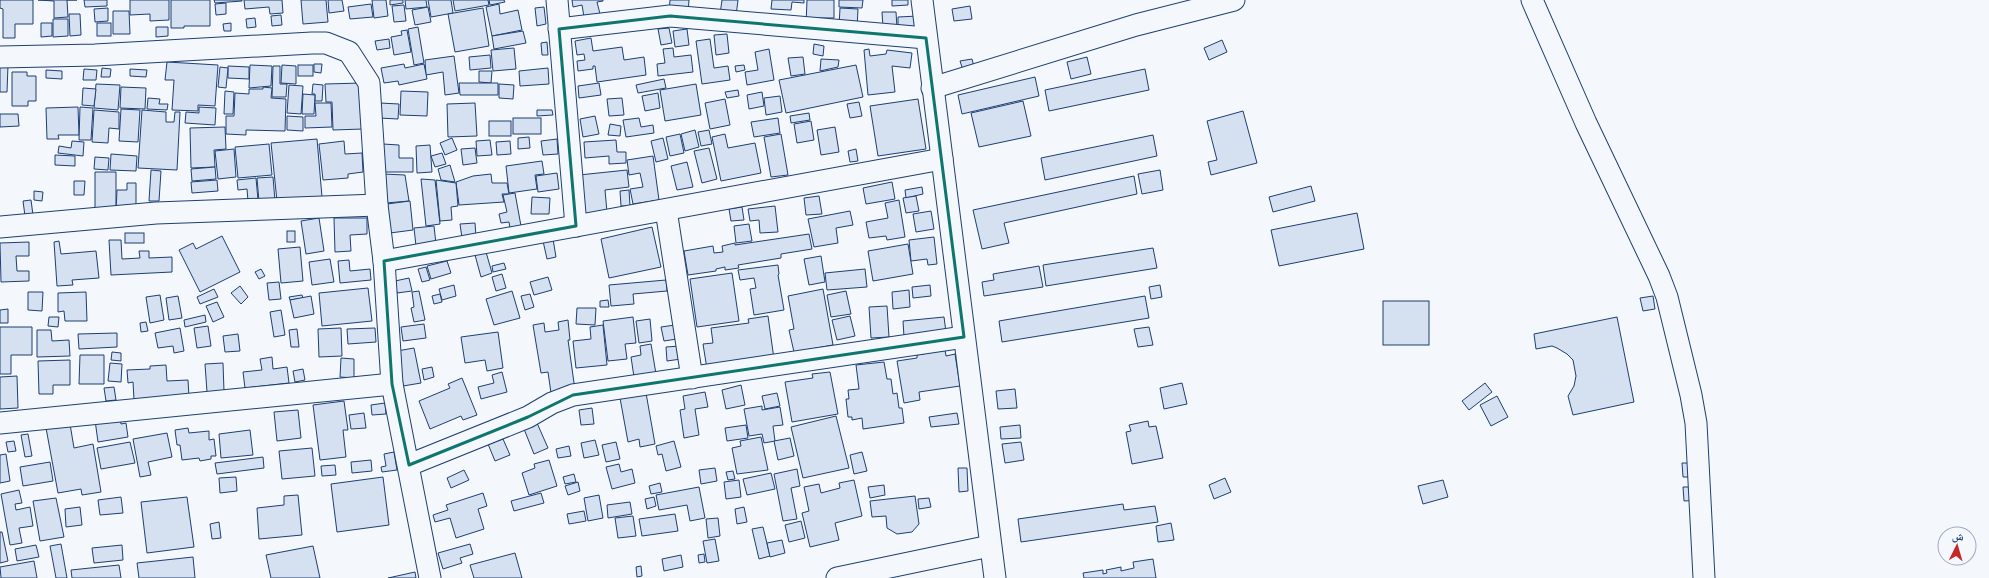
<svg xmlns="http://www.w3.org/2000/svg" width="1989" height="578" font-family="Overpass,'Noto Naskh Arabic',sans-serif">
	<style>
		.building { fill: #d5e0f0; stroke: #1d3f73 }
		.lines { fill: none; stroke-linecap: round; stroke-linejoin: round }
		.street-casing { stroke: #1d3f73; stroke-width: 23 }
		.street { stroke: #f4f7fb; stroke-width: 21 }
		.marked { fill: none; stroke: #0f766e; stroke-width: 3; stroke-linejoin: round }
	</style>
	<rect width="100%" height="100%" fill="#f4f7fb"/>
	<g class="building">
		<path d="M0 0H33V24H15V38H3V9L0 8Z"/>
		<path d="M38 0H77H67L68 17 54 18V1Z"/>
		<path d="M84 0H107V6L85 7Z"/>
		<path d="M130 0H169V20L150 21V14L130 15Z"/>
		<path d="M171 0H210V26H184V28H171Z"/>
		<path d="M214 0H242V1L215 3Z"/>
		<path d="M244 0H282L283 13 270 14 269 7 245 9Z"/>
		<path d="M301 0H326L328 22 303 24Z"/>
		<path d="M328 0H342L344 11 329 13Z"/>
		<path d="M372 0H386L388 16 374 18Z"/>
		<path d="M390 0H403V3L390 5Z"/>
		<path d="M405 0H426L427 7 406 9Z"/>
		<path d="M428 0H451L453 13 431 17Z"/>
		<path d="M453 0H488L489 5 455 11Z"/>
		<path d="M489 0H504L505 2 490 5Z"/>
		<path d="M572 0H603V1L597 2 600 14 584 17 582 5 573 7Z"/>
		<path d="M670 0H689L688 13 669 12Z"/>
		<path d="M722 0H738L736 16 720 14Z"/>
		<path d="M772 0H804V3L792 2 791 10 771 9Z"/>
		<path d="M807 0H834V18H816L815 26 806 25Z"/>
		<path d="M839 0H863L862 8 839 7Z"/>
		<path d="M892 0H908V5L892 6Z"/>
		<path d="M226 3V14L216 15 215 4Z"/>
		<path d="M371 4 373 17 350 19 348 7Z"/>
		<path d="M499 4 500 14 518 10 522 30 492 36 486 7Z"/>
		<path d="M404 5 406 21 394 22 392 6Z"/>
		<path d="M970 6 972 19 954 21 952 9Z"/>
		<path d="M428 7 431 22 415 25 412 10Z"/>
		<path d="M544 7 546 24 537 26 535 8Z"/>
		<path d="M108 8V21L95 22 94 9Z"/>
		<path d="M483 8 489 46 455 52 448 14Z"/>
		<path d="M840 8 858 9 857 28 839 27Z"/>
		<path d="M113 11H129L130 34H113Z"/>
		<path d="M882 12H896L897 28H883Z"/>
		<path d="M69 14H80L81 35 70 36Z"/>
		<path d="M281 15 282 25 272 26 271 16Z"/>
		<path d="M918 16 919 28 898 29V17Z"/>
		<path d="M255 18 256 27 247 28 246 19Z"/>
		<path d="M53 19H68V36L53 37Z"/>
		<path d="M41 23H52V36L41 37Z"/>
		<rect x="97" y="23" width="14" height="13"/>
		<path d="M231 23V31H224L223 24Z"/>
		<path d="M156 27H168V36L156 37Z"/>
		<path d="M418 27 424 63 414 65 408 29Z"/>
		<path d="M669 28 672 43 661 45 658 29Z"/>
		<path d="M687 29 689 45 675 47 673 31Z"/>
		<path d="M407 30 411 52 394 55 391 37 402 35 401 31Z"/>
		<path d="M523 31 526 43 494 49 492 36Z"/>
		<path d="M727 34 729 53 716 55 714 35Z"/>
		<path d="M591 38 593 51 622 47 624 60 644 57 646 75 597 82 595 66H593V69L578 71 577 61 585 60 584 54 577 55 575 41Z"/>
		<path d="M389 39 390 48 377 50 375 41Z"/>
		<path d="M710 39 714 68 728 66 730 80 702 84 696 41Z"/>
		<path d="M1222 40 1227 52 1209 60 1204 48Z"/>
		<path d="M547 42 548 55H542L541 43Z"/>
		<path d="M814 44 824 46 823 56 813 54Z"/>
		<path d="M514 48 516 69 493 71 491 50Z"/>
		<path d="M673 48 674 57 691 55 693 72 658 76 657 64 665 63 663 49Z"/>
		<path d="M769 49 774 80 747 85 745 72 758 70 755 52Z"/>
		<path d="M869 49 870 56 886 54 887 50 912 53 910 68 892 66 895 92 868 95 864 50Z"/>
		<path d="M490 55 491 68 470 70 469 57Z"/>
		<path d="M454 56 459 93 445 95 443 72 426 75 425 60Z"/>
		<path d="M803 57 805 74 791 76 788 58Z"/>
		<path d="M1087 57 1091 74 1071 79 1067 62Z"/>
		<path d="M821 59 839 60 838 67 820 71Z"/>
		<path d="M972 59 975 71 964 73 960 61Z"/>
		<path d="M167 62 218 65 215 106 198 105V111L172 110 174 80H165Z"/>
		<path d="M314 64H322L321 73 314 72Z"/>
		<path d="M404 64 405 68 424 64 427 79 399 85 398 81 384 83 381 68Z"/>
		<path d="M0 65H8L7 92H0Z"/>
		<path d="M250 65 272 66 271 86 249 88Z"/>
		<path d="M282 65 296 66V84L281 83Z"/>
		<rect x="298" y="65" width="15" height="11"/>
		<path d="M744 65 745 70 736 72 735 66Z"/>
		<path d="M856 65 863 97 786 113 779 80Z"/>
		<path d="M228 66 249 67V79L228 78Z"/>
		<path d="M273 66H280V84H287L286 97H272Z"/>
		<path d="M220 67 228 68 226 88 218 87Z"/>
		<path d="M102 68 111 69 110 77H101Z"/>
		<path d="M548 68 549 84 520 86 519 71Z"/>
		<path d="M84 69 97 70 96 80H83Z"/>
		<path d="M130 69 147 70 146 77 130 76Z"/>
		<path d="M1145 69 1149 90 1049 111 1045 90Z"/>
		<path d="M46 70 62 71V79L46 78Z"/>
		<path d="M479 71H492L491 83 479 82Z"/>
		<path d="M12 72H27V76H36V101H28V106H12Z"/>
		<path d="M1035 77 1039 96 962 114 958 95Z"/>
		<path d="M664 79 666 88 638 93 636 85Z"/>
		<path d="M362 83 363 129 333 130 332 102H326L325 84Z"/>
		<path d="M459 83H498V95H460Z"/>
		<path d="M599 83 601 95 579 98 578 86Z"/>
		<path d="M96 84 120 85 118 110 94 108Z"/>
		<path d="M313 84 323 85 322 101H315V94H312Z"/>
		<path d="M499 84 514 85 513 99 499 98Z"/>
		<path d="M696 84 701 115 665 121 660 90Z"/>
		<path d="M289 85 303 86 301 114 287 113Z"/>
		<path d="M121 87 146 88 145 109 120 108Z"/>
		<path d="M263 87 272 88 271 98 286 99 285 131 246 130V135L226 134V116H234L235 93 249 94V89H263Z"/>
		<path d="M83 88 96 89 94 106 82 105Z"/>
		<path d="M738 90 739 96 727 98 725 92Z"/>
		<path d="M225 91 234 92 233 114H224Z"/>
		<path d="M401 91 428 92 427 116 400 115Z"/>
		<path d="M762 92 764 106 749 109 747 95Z"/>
		<path d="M658 93 660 108 645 111 642 96Z"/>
		<path d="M303 94 315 95 314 114H302Z"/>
		<path d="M780 96 782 112 766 115 764 98Z"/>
		<path d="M148 98 160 99 159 104H168L167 110 147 109Z"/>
		<path d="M622 98 624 115 609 116 607 99Z"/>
		<path d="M725 99 730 125 710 129 705 103Z"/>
		<path d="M918 99 926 149 878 156 870 106Z"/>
		<path d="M1023 101 1031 136 979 147 971 113Z"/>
		<path d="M859 102 862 116 850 118 847 104Z"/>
		<path d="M315 103H331L332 127 305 128V116H316Z"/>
		<path d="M380 103 399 104 398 119 379 118Z"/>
		<path d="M475 103 477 136 448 137 447 104Z"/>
		<path d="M78 107 79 135H58L59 139H47L46 108Z"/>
		<path d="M80 107 93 108 91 140H79Z"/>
		<path d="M199 107 216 108 215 125 185 123 186 112 199 113Z"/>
		<path d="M121 109 140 110 138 142 119 141Z"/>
		<path d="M94 110 119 112V129L109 128 108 143 92 142Z"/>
		<path d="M142 110 166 112V122H174L175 112H180L177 170 138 168Z"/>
		<path d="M537 110H552L553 115 537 116Z"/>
		<path d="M1243 111 1257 163 1211 175 1208 162 1217 160 1207 121Z"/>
		<path d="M809 113 810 120 791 123 790 116Z"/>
		<path d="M0 114H18L19 126 0 127Z"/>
		<path d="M287 116 303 117V131L287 130Z"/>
		<path d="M595 116 599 134 583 137 580 119Z"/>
		<rect x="513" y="118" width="28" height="16"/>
		<path d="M639 118 641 127 653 125 654 133 626 137 623 120Z"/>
		<path d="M778 118 780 133 754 137 751 122Z"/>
		<rect x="489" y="121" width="22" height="15"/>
		<path d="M811 121 814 140 797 143 794 124Z"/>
		<path d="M610 124 621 126 620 136 608 135Z"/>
		<path d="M225 127 226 149 214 150 215 167 191 168 190 128Z"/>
		<path d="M835 127 839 152 821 155 817 130Z"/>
		<path d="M695 130 699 147 685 151 681 134Z"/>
		<path d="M709 130 712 144 701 146 698 132Z"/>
		<path d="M680 134 684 153 670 156 666 137Z"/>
		<path d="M725 134 728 148 755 143 761 173 721 181 712 137Z"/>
		<path d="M781 134 788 175 771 177 764 137Z"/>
		<path d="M1153 135 1157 156 1045 180 1041 158Z"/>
		<path d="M529 137 530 148 518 149V138Z"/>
		<path d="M452 138 457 150 445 155 440 143Z"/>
		<path d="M663 138 668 159 656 162 651 141Z"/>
		<path d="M317 139 322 197 277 201 271 143Z"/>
		<path d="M557 139 558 154 543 155 541 141Z"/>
		<path d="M490 140 492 155 477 156 476 141Z"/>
		<path d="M616 140 617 152H626V163L609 164V156L585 158 584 142Z"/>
		<path d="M72 141 84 142 83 156 58 153 59 146 71 148Z"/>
		<path d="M344 141 345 154 362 153 363 172 348 174V178L323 180 319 144Z"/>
		<path d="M510 141 511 154 497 155 496 142Z"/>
		<path d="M269 144 272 175 238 178 235 147Z"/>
		<path d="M383 144 399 145V158H413V172H383Z"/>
		<path d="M430 145 432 172 417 173 416 146Z"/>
		<path d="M475 148 477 163 463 165 461 149Z"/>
		<path d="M709 148 717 179 702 183 694 151Z"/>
		<path d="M234 149 236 177 218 179 215 151Z"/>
		<path d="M856 149 858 161 850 162 848 151Z"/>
		<path d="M442 153 446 164 435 167 431 156Z"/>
		<path d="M111 154 137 156 136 171 110 170Z"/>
		<path d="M55 155 75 156V166L55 165Z"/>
		<path d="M653 156 659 200 633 204 630 189 643 187 640 173 629 175 627 160Z"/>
		<path d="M95 157 109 158 108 170 94 169Z"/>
		<path d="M542 161 544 174 535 175 537 189 509 193 506 166Z"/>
		<path d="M687 162 693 187 677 190 671 166Z"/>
		<path d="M450 165 455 182 441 180 438 169Z"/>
		<path d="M215 167 216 179 192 181 191 169Z"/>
		<path d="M151 170 161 171 159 201H149Z"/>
		<path d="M627 170 629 187 605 190 607 212 584 215 579 175Z"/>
		<path d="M1160 170 1163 190 1142 194 1138 174Z"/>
		<path d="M95 172H116V214L95 213Z"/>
		<path d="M557 173 559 189 538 192 536 176Z"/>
		<path d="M383 174 405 175 409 201 386 203Z"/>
		<path d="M491 174 492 183H507L509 194H502L504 202 459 205 456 182 473 176Z"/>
		<path d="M1134 176 1137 194 1004 223 1009 243 982 249 973 210Z"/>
		<path d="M273 177 275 201 259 202 257 178Z"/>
		<path d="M256 178 258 200 248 201 247 189 238 190 237 180Z"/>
		<path d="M421 179 435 180 440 224 426 226Z"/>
		<path d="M217 180 218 191 192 193 191 182Z"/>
		<path d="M436 180 456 183 458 206 451 207 452 220 440 221Z"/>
		<path d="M74 181H85L84 195H74Z"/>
		<path d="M892 182 895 199 866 204 863 188Z"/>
		<path d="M127 183H136V212L116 211 117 190H127Z"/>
		<path d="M1311 186 1315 201 1273 212 1269 197Z"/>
		<path d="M922 187 923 194 906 198 905 190Z"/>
		<path d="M629 190 630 206H621L620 191Z"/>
		<path d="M34 191 43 192 42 201 34 200Z"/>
		<path d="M515 193 521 226 510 228 509 222 501 223 499 214 507 212 503 195Z"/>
		<path d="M819 196 822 214 806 215 804 198Z"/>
		<path d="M916 196 919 211 906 213 903 198Z"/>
		<path d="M532 197 550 198 549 214H531Z"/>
		<path d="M31 200 33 215 25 216 23 201Z"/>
		<path d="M899 200 905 237 887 240 886 236 869 238 866 222 888 218 885 203Z"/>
		<path d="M410 201 413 230 390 233 387 204Z"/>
		<path d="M775 206 778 232 760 233 759 220 750 221 748 209Z"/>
		<path d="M742 207 744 220 731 221 729 209Z"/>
		<path d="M850 211 853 225 836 228 838 243 814 247 808 219Z"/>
		<path d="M931 211 934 229 916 232 913 214Z"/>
		<path d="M1357 213 1364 249 1279 266 1271 230Z"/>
		<path d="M319 218 324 251 306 254 301 221Z"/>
		<path d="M334 218H367V234L350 235 351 251 335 252Z"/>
		<path d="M475 223 476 237 462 238 460 224Z"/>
		<path d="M749 224 752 241 736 243 734 226Z"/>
		<path d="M434 226 436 244 416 246 414 228Z"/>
		<path d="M652 227 661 267 609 278 601 239Z"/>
		<rect x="287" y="231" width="8" height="11"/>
		<rect x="125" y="233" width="19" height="10"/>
		<path d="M809 234 812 249 781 254V258L738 265 739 268 725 270V267L716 269V271L688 275 684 251 713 246 714 253 723 252 722 246 735 243V245Z"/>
		<path d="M222 236 240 272 200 292 179 250 193 243 196 249Z"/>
		<path d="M934 237 937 264 928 265 927 259 911 261 909 240Z"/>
		<path d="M553 239 556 257 547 259 543 241Z"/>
		<path d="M109 240H121L122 259 140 258 139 251H149V258L172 257V272L111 275Z"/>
		<path d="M59 241 61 254 96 251 99 278 72 280 73 285 57 286 54 242Z"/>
		<path d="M29 242V256H16L17 271H29V281L1 282 0 243Z"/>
		<path d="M908 244 913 274 873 281 868 251Z"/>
		<path d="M300 247 303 281 281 283 278 249Z"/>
		<path d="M1153 248 1157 268 1046 286 1043 265Z"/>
		<path d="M486 252 492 273 481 277 475 255Z"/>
		<path d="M821 256 825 282 809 285 804 259Z"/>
		<path d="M330 259 334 282 312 285 309 262Z"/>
		<path d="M349 260 350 271 370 269 371 280 340 283 338 261Z"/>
		<path d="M447 261 451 273 431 279 427 266Z"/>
		<path d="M504 263 506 269 493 272 492 266Z"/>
		<path d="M778 265 779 274 778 275 784 310 754 315 750 289 756 288 754 278 740 280 738 270Z"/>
		<path d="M1039 266 1043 287 984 296 982 282 994 280 993 274Z"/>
		<path d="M426 267 430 280 422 282 418 269Z"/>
		<path d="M261 269 265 276 259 279 255 272Z"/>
		<path d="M865 269 867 287 827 290 825 273Z"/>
		<path d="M732 273 739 321 697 327 690 279Z"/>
		<path d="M502 274 506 288 496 291 492 277Z"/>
		<path d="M548 277 552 290 534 295 530 282Z"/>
		<path d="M409 278 412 291 397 293 395 281Z"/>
		<path d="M666 280 667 291 633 294 634 304 611 306 609 285Z"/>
		<path d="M279 282 281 299 269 300 267 283Z"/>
		<path d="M454 285 456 296 442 300 439 289Z"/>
		<path d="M930 285 931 296 913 298 912 287Z"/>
		<path d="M1160 285 1162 297 1151 299 1149 287Z"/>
		<path d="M240 286 248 297 241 304 231 293Z"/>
		<path d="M368 288 372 321 322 326 319 293Z"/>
		<path d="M214 289 218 297 200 304 197 297Z"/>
		<path d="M823 289 833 345 794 352 789 330 794 329 788 296Z"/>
		<path d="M909 290 910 307 893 309 892 292Z"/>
		<path d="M419 291 425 320 414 322 411 308 414 307 412 292Z"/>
		<path d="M512 291 520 318 494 325 486 299Z"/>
		<path d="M846 291 851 314 831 317 827 295Z"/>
		<path d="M28 292H43L42 311 28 310Z"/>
		<path d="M86 292 87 321H65L64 311 58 312V293Z"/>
		<path d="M440 294 442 302 434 304 432 296Z"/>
		<path d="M530 294 534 307 525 310 521 296Z"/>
		<path d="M160 295 164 320 150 323 146 297Z"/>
		<path d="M302 295 303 298 290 300 289 297Z"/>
		<path d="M178 296 182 318 169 320 166 298Z"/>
		<path d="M311 296 314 314 294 318 290 300Z"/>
		<path d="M1145 296 1149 318 1002 342 999 321Z"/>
		<path d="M1653 296 1655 309 1643 311 1640 298Z"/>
		<path d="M608 300 609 307H600V301Z"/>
		<rect x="1383" y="301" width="46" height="44"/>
		<path d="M217 302 224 317 213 322 206 306Z"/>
		<path d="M887 306 889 337 871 338 869 307Z"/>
		<path d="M577 308H596L595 325 576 324Z"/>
		<path d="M8 309V323H0V310Z"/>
		<path d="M281 310 285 335 274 337 270 312Z"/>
		<path d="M205 315 206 322 185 327 184 320Z"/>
		<path d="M768 316 774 359 707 369 703 344 713 343 711 328 749 323 748 319Z"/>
		<path d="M850 316 855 336 837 340 832 320Z"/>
		<path d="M49 317H59L58 327 48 326Z"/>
		<path d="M633 317 636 343 625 344 627 359 608 361 603 321Z"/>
		<path d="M944 317 946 332 904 337 903 321Z"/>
		<path d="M1617 317 1634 402 1573 415 1568 396 1574 386 1576 376 1573 360 1567 354 1557 348 1552 346 1536 349 1534 334Z"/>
		<path d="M650 319 652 341 639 343 636 321Z"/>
		<path d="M568 320 570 340H568L575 390 551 393 548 372 541 373 533 325 544 323 545 332 559 330 558 322Z"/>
		<path d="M146 322 148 331 141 332 140 323Z"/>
		<path d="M424 324 426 338 403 341 401 327Z"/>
		<path d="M603 325 607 365 576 368 573 341 591 339 590 327Z"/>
		<path d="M675 325 677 339 664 341 661 327Z"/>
		<path d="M208 326 211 346 197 348 194 328Z"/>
		<path d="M0 327H32V355H11V374H0Z"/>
		<path d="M1149 327 1153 345 1138 347 1134 329Z"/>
		<path d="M180 328 184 351 174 353 173 346 158 348 155 333Z"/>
		<path d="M341 328 342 356 319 357 318 329Z"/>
		<path d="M375 328 376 342 348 344 347 329Z"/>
		<path d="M297 329 299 347H291L289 330Z"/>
		<path d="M37 330H51L52 341 69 340 70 356 37 357Z"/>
		<path d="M498 332 503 368 487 371 485 360 465 363 461 337Z"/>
		<path d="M117 333V347L79 349 78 334Z"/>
		<path d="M238 334 240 351 225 352 223 336Z"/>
		<path d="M651 344 656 374 634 377 631 357 641 355 640 346Z"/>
		<path d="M680 346 681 359 667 361 666 347Z"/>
		<path d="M414 348 421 383 403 386 397 351Z"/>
		<path d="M945 350 946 356 955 354 960 386 919 392 920 400 904 403 897 361 917 358V355Z"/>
		<path d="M112 352 121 353V361L111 360Z"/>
		<path d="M80 355H104V384H79Z"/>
		<path d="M272 357 273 369 287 367 289 383 245 388 243 372 262 370 260 359Z"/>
		<path d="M341 358 354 359V378L340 377Z"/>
		<path d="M70 360V385H53V394H39L38 361Z"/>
		<path d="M884 362 887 379H891L893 394 897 393 899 408H902L904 423 863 429 862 418 852 420V417H848L846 399H849L848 390 859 389 856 365Z"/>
		<path d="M110 363 122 364 121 382 108 381Z"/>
		<path d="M223 363 224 391 207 392 205 364Z"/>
		<path d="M166 365 167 381 188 380 189 397 134 400 133 382 128 383 127 370 150 369V366Z"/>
		<path d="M432 367 434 377 424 380 422 369Z"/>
		<path d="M303 369 305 380 295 382 293 371Z"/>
		<path d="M502 372 507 392 481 399 478 387 494 383 492 375Z"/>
		<path d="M830 372 838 414 792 422 785 382 813 378 812 374Z"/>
		<path d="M17 376 18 408 0 409V377Z"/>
		<path d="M462 378 477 415 463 420 461 416 430 429 419 401 450 388 448 384Z"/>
		<path d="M1182 383 1187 404 1164 409 1160 388Z"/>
		<path d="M1485 383 1492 392 1469 410 1462 401Z"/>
		<path d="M741 385 745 405 726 409 722 390Z"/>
		<path d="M114 387 116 400 106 401 104 388Z"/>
		<path d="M1015 389 1017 408 998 409 996 391Z"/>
		<path d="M705 392 708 407 695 409 699 435 684 438 680 410 685 409 683 396Z"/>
		<path d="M646 393 655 444 640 447 639 439 628 442 620 398Z"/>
		<path d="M777 393 780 406 765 409 762 396Z"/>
		<path d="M1497 396 1508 417 1491 426 1480 405Z"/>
		<path d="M344 401 348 430H343L346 457 320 460 313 405Z"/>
		<path d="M385 403 386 414 372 415 371 405Z"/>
		<path d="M762 406V410L780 407 783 425 773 426 775 441 764 443 762 434 749 436 744 409Z"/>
		<path d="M592 408 594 424 581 425 579 410Z"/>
		<path d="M298 410 301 438 277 441 274 412Z"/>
		<path d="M364 413 366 428 351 429 349 415Z"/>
		<path d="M957 413 959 424 931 427 929 417Z"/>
		<path d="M836 416 849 468 803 478 791 427Z"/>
		<path d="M120 419 121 424 126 423 128 437 98 442 95 420Z"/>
		<path d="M1148 421 1149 427 1156 426 1163 458 1132 464 1126 432 1131 431 1129 425Z"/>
		<path d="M537 423 548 448 534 454 524 429Z"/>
		<path d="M70 424 74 448 93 444 101 492 82 495 81 489 58 493 46 428Z"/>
		<path d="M746 425 748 438 727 441 725 428Z"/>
		<path d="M1020 425 1021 438 1001 439 1000 427Z"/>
		<path d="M188 428 189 433 209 431V440L214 439 216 456H211V459L200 461 199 458 182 460 180 445H177L175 430Z"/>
		<path d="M250 430 253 455 221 458 219 434Z"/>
		<path d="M167 433 172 457 148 462 151 475 140 477 133 439Z"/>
		<path d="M28 434 32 456 25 457 21 435Z"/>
		<path d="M761 437 768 470 737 474 732 448 741 446 740 441Z"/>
		<path d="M790 438 794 456 778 460 774 441Z"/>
		<path d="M503 439 510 455 495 461 488 444Z"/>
		<path d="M595 440 599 455 584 458 581 443Z"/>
		<path d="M14 441 16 451 8 452 6 442Z"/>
		<path d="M674 441 681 467 666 471 662 454 658 455 656 446Z"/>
		<path d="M130 442 135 463 101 469 97 448Z"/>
		<path d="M616 442 620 459 606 462 602 445Z"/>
		<path d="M1021 442 1024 460 1005 463 1002 444Z"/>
		<path d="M569 446 571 456 558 458 556 449Z"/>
		<path d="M312 448 315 476 282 479 279 451Z"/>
		<path d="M394 452 397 470 382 472 381 467 386 466 384 454Z"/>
		<path d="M862 452 867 471 854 474 850 455Z"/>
		<path d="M6 454 10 481 0 483V455Z"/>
		<path d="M263 457 264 468 217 474 215 463Z"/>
		<path d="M371 460 372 471 352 473 351 462Z"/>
		<path d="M549 460 557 486 529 495 522 473 535 468 534 464Z"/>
		<path d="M50 462 53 481 23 486 20 467Z"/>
		<path d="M1682 463H1695L1696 477H1683Z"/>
		<path d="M619 464 621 472 632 469 635 483 612 489 606 467Z"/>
		<path d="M335 465 336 475 322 476 321 466Z"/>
		<path d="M715 468 717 481 701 484 699 470Z"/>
		<path d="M958 468H967L968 491 959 492Z"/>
		<path d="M797 469 800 486 791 488 797 519 783 521 774 474Z"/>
		<path d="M464 470 469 480 451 488 447 478Z"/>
		<path d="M733 471 735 479 728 480 726 472Z"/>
		<path d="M771 473 775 489 747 495 743 479Z"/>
		<path d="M574 474 576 482 565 484 563 477Z"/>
		<path d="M236 477 237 491 220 493 219 478Z"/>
		<path d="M383 477 389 525 337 532 331 484Z"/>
		<path d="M1225 478 1231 492 1214 499 1209 485Z"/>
		<path d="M739 480 741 497 726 499 724 482Z"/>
		<path d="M854 480 862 516 835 523 839 540 810 547 802 513 809 511 804 487 819 484 821 493 840 488 839 483Z"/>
		<path d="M1443 480 1448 497 1423 504 1418 486Z"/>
		<path d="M578 482 580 491 568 495 565 486Z"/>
		<path d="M660 483 662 492 651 494 649 486Z"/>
		<path d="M884 485 885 495 870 498 868 487Z"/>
		<path d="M699 487 705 518 690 521 687 505 659 510 656 495Z"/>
		<path d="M1683 487H1699L1700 500 1684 501Z"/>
		<path d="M19 490 22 503 15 504 16 510 30 507 33 526 19 528 22 543 10 545 1 494Z"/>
		<path d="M483 493 487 506 478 509 484 529 456 538 450 518 435 522 433 515 448 510 446 505Z"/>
		<path d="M541 493 544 503 514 511 511 501Z"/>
		<path d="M298 495 302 535 259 539 257 508 284 505V496Z"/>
		<path d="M599 495 603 518 588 521 584 498Z"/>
		<path d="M915 496 919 524 912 532 897 534 887 528 886 516 872 517 870 501Z"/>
		<path d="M121 497 123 513 100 515 98 500Z"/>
		<path d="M187 497 194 547 147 553 141 502Z"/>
		<path d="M654 497 656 506 647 509 645 499Z"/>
		<path d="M56 498 64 537 40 541 33 501Z"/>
		<path d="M929 498 931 507 919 509 918 499Z"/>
		<path d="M630 502 632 514 608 518 607 505Z"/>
		<path d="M1123 504 1124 510 1155 506 1158 522 1021 542 1018 519Z"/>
		<path d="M80 507 82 525 66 527 65 509Z"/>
		<path d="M744 507 747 522 737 524 735 509Z"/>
		<path d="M584 511 586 521 569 524 567 514Z"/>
		<path d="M675 514 678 531 642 536 639 519Z"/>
		<path d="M633 516 636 536 618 538 615 518Z"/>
		<path d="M718 518 720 536 708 538 706 519Z"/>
		<path d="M801 521 805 538 789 542 785 525Z"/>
		<path d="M219 522 221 538 212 539 210 524Z"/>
		<path d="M1171 523 1174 540 1158 542 1156 526Z"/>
		<path d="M763 527 770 556 759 559 752 529Z"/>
		<path d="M0 532H2L8 561 0 563Z"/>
		<path d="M715 539 719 561 707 563 703 541Z"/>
		<path d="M782 540 785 553 770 557 767 543Z"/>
		<path d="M61 544 67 578H56L50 546Z"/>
		<path d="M470 544 473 554 460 558 462 563 443 569 438 553Z"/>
		<path d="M36 545 39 557 17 561 15 549Z"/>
		<path d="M122 545 123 560 94 563 92 548Z"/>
		<path d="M313 546 320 578H271L266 555Z"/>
		<path d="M515 553 522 578H474L470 565Z"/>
		<path d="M704 554 705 562 699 563 698 555Z"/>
		<path d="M681 555 683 567 664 571 662 559Z"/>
		<path d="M193 557 195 578H139L137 563Z"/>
		<path d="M1153 559 1156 578H1084L1083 573 1103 570V574L1107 573 1106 570 1121 567V571L1134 568 1133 562Z"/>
		<path d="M34 561 37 578H1L0 567Z"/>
		<path d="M119 565 121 578H72L71 570Z"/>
		<path d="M641 566 642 576 637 577 636 567Z"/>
		<path d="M415 572 416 578H388Z"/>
	</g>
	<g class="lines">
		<g class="street-casing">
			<g id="street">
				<path d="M557 0 576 226"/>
				<path d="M922 0 995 578"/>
				<path d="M1532 0 1586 123 1659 276 1667 297 1691 395 1696 423 1704 578"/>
				<path d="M559 29 670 16 926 38"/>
				<path d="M0 57 95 55 312 43H326L349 52 369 83 377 205 384 261 392 384 430 578"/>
				<path d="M932 88 1136 25 1234 0"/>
				<path d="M666 210 692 378"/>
				<path d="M0 227 156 213 377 205"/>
				<path d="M384 261 942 159"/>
				<path d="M0 423 392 384"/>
				<path d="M409 465 528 417 552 403 573 395 964 337"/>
				<path d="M837 578 990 546"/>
			</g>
		</g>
		<use href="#street" class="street"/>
	</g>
	<path class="marked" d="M670 16 926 38 964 337 573 395 528 417 409 465 392 384 384 261 576 226 559 29Z"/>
	<g transform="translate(1957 546) rotate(5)"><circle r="19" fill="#f4f7fb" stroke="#9eadc5"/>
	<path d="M0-3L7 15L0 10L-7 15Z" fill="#c62828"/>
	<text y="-6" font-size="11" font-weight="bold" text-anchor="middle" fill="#1d3f73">ش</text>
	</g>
</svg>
